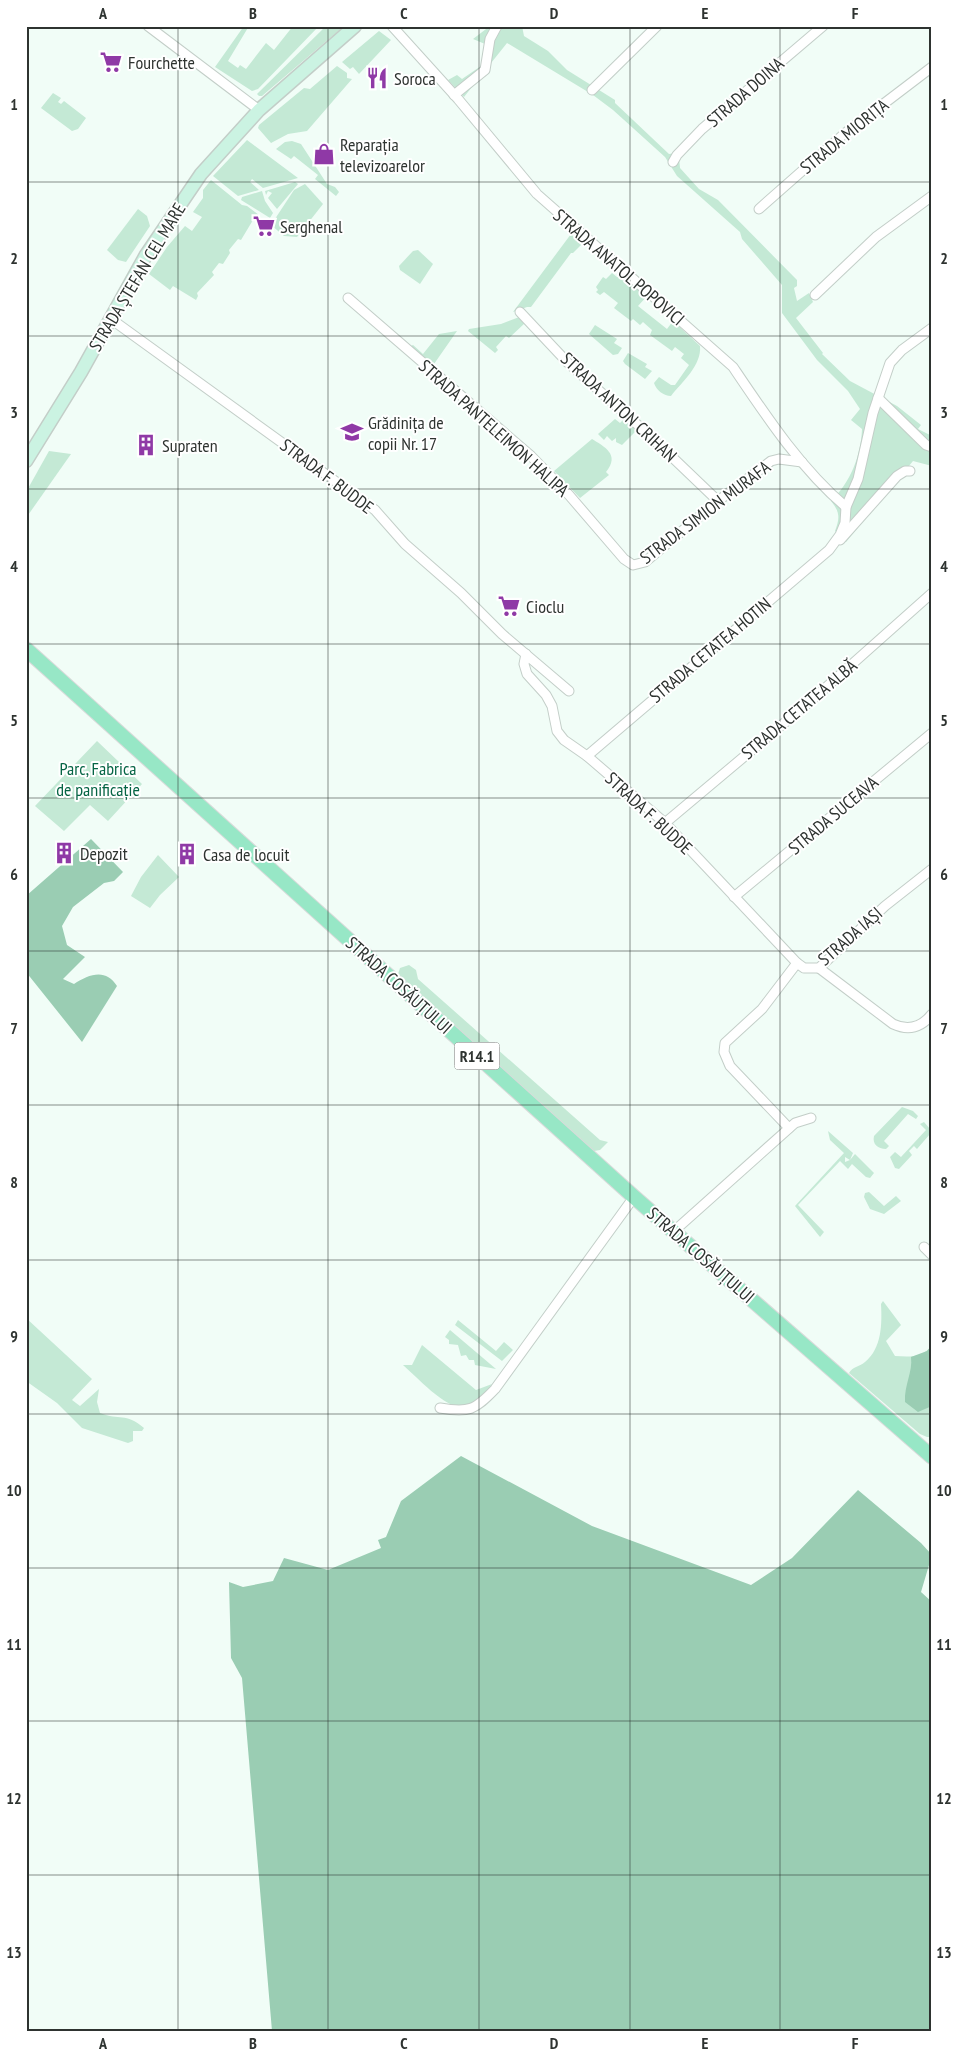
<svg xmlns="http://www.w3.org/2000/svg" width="958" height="2057" font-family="'PT Sans Narrow',sans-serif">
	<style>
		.green { fill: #c4e9d5 }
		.forest { fill: #9acdb3 }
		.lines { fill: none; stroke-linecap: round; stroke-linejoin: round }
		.street-casing { stroke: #c3cec8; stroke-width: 11 }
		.secondary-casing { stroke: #c3cec8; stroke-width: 15 }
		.primary-casing { stroke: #d9dada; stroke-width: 16 }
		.street { stroke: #fff; stroke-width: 9 }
		.secondary { stroke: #cbf3e2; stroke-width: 12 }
		.primary { stroke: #97e7c6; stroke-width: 14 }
		.grid { fill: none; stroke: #2e3330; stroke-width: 1; stroke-opacity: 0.55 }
		.labels { text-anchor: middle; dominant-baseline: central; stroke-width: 4; stroke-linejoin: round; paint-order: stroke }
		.shield { fill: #fff; stroke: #6d706e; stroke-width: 1 }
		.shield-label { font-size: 16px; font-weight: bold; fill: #2e3330 }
		.poi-label { font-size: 18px; fill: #2e3330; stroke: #fff; text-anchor: start }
		.street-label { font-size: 18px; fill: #2e3330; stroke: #fff }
		.park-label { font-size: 18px; fill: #056444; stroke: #fff }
		.neatline { fill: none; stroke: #2e3330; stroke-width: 2 }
		.grid-label { font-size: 16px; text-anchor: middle; font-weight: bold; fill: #2e3330 }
	</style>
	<rect width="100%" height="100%" fill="#f1fdf7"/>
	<g class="green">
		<path d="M244 26H249L228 61 238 68 240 65 246 69 266 43 274 50 293 26H319L258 89 252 91 215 67Z"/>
		<path d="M326 26H344L262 96H259L257 94Z"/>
		<path d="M490 26H522L524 36 548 51 567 70 615 100V103L669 154 676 153 679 158 680 168 699 189 718 200 797 280V286L794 288 797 301 809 293 813 302 796 318 823 353 822 354 850 381 897 406 921 425 918 429 932 436V466L913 461 846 542 835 531C840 518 840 512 831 501 850 483 861 456 862 429L851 420 860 409 848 391 817 360 782 313V285L742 239 740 232 677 176 665 157 613 110 593 95 507 43 464 97 448 80 457 75 462 79 481 66 485 44 473 39Z"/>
		<path d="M379 31 391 40 359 74 353 67 350 69 342 62Z"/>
		<path d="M337 66 347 73V78L352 79 307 131 288 134 271 143 258 128 259 125 304 88 310 89Z"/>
		<path d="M53 93 61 98 58 102 61 104 64 101 86 118 78 129 72 131 41 108Z"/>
		<path d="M247 140 298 178 263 188 252 179 250 182 259 190 238 196 213 176Z"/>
		<path d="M292 141 301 144 327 184 335 187 339 192 336 196 315 179 318 175 294 156 291 159 276 149 285 142Z"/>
		<path d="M211 180 242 205 247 206 259 215H256L241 240 238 239 229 250 230 253 223 264 219 263 212 272 214 275 197 293 198 296 196 300 173 286 170 290 149 274 167 247 185 226 192 231 202 217 193 212 203 198V190Z"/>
		<path d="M295 182 298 184 277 209 268 198 272 193 268 191 266 195 265 191Z"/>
		<path d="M305 184 323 204 297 237 284 236 271 225 294 190Z"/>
		<path d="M262 191 265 201 273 213 270 218 241 200 242 197Z"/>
		<path d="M138 209 147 216 150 226 126 262 118 260 107 250Z"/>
		<path d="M571 234 581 245 573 253H571L531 307H527L513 312Z"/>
		<path d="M418 250 433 264 420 284 400 270 399 266 413 251Z"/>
		<path d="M612 273 617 277H623L647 296 638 306 667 329 673 321 700 346C702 365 682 382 671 396 664 396 656 390 654 383L659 377 671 385H675L689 365 681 358 684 354 675 347 672 351 650 335 652 330 643 322 640 325 633 319 631 321 614 308 618 303 604 292 600 295 596 292 598 290 596 287 603 277 606 279Z"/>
		<path d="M522 316 525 323 509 338 506 336 496 347 498 350 495 353 468 331 469 329 501 324Z"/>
		<path d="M595 325 617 339 614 343 622 348 618 354 613 355 589 334Z"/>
		<path d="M457 331 434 364H428L409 347 413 345 423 354 439 334Z"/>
		<path d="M628 353 647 364 645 367 652 371 645 379 625 364 623 361Z"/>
		<path d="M625 418 639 428 622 445 616 442V438L612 441 607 436 604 440 598 434 615 419 620 423Z"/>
		<path d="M592 439C603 446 621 454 606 472L609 475 580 498 554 471Z"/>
		<path d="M49 451 71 454 26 518V492Z"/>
		<path d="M97 741 142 784 108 821 90 805 64 831 35 806Z"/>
		<path d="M158 855 179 877 160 895 150 908 131 896 141 877Z"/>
		<path d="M409 965 416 970 418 979 600 1140 608 1142 600 1150 594 1151 410 988 398 974 400 968Z"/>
		<path d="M902 1107 913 1111 918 1116 916 1119 908 1114 884 1141 889 1146 886 1149C878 1149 872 1144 874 1136Z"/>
		<path d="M924 1122 930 1129V1134L917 1149 914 1146 909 1151 912 1155 899 1169 895 1168 890 1157 895 1152 901 1157 926 1130 920 1124Z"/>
		<path d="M828 1131 853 1153 850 1160 845 1157V1162L850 1160 855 1154 874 1173 870 1178 866 1177 852 1164 848 1169 840 1161 798 1205 824 1232 820 1237 795 1206 844 1153 830 1140Z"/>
		<path d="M869 1192 884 1206 896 1196 901 1201 884 1214 870 1209 864 1197 865 1193Z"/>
		<path d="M883 1301 901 1325 886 1341 895 1356C910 1357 923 1358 932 1345V1437H927L920 1434 849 1373C853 1366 860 1367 865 1362 882 1348 882 1324 881 1304Z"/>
		<path d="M26 1318 92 1379 72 1400 80 1406 99 1389 97 1402 100 1413C120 1421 125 1412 144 1428L142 1431H133V1441L128 1443 82 1428 57 1403 26 1381Z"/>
		<path d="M458 1320 496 1351 504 1342 513 1350 502 1361 455 1325Z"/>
		<path d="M450 1330 496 1369 475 1365 474 1360H469L466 1355 461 1356 458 1345 449 1344V1340L445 1337Z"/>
		<path d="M422 1345 476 1390 492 1384C486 1391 477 1406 467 1408 447 1411 417 1377 403 1365H412Z"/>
	</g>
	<g class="forest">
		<path d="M91 839 123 872 114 881 104 883 73 907 62 926 67 945 85 957 63 979 74 984C89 974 106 968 117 986L82 1042 26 972V896Z"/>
		<path d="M932 1345V1406L918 1412 905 1402C904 1385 913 1372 911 1357L927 1351Z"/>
		<path d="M461 1456 592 1526 751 1585 792 1558 858 1490 921 1543 932 1555 921 1592 932 1602V2031H272L242 1678 231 1658 229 1582 243 1587 273 1581 284 1558 328 1570 381 1548 378 1540 386 1537 401 1501Z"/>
	</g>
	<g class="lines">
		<g class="street-casing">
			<g id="street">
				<path d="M148 26 259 110"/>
				<path d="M392 26 458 99 537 194 733 367C766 416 801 469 846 507"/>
				<path d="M592 90 657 26"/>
				<path d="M454 95 485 70 490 39 497 26"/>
				<path d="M673 162 677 155 702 129 823 26"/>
				<path d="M759 209 844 134 932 67"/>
				<path d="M815 295 876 237 932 196"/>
				<path d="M348 298 531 456 569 495 624 559 633 565 645 562 718 501 771 461 779 459 802 462"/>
				<path d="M520 312 568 363 648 434 718 501"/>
				<path d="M111 319 375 510 405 544 461 593 502 634 569 691"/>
				<path d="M878 398 926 445 932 447"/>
				<path d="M840 540 897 476 905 471H910"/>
				<path d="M526 654 524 664 527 674 546 695 552 706 557 731 564 740 587 756 665 823 797 963"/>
				<path d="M587 756 829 550 840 535 845 523 846 507 858 479 873 413 890 363 902 350 932 328"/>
				<path d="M665 823 814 698 932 593"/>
				<path d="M734 897 932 733"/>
				<path d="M819 968 893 1024C908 1031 921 1028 932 1014"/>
				<path d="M789 1128 730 1066 724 1052 725 1043 762 1009 797 963 804 968H819L885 906 932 869"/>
				<path d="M673 1232 795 1123 811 1118"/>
				<path d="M924 1247 932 1255"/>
				<path d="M440 1408C469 1413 475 1410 495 1389L634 1197"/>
			</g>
		</g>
		<g class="secondary-casing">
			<path id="secondary" d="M26 461 81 372 146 255 201 174 259 110 355 26"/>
		</g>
		<g class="primary-casing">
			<path id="primary" d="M26 649 634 1197 932 1457"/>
		</g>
		<use href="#street" class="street"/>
		<use href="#secondary" class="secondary"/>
		<use href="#primary" class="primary"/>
	</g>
	<path class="grid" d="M178 26V2031M328 26V2031M479 26V2031M630 26V2031M780 26V2031M26 182H932M26 336H932M26 489H932M26 644H932M26 798H932M26 951H932M26 1105H932M26 1260H932M26 1414H932M26 1568H932M26 1721H932M26 1875H932"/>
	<defs>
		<g id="supermarket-bare" transform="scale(1.725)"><path d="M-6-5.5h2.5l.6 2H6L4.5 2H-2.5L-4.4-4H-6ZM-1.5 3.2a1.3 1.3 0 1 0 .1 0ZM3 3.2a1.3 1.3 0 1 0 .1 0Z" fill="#8f39a6" stroke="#fff" stroke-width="2.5" paint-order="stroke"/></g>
		<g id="restaurant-bare" transform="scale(1.725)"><path d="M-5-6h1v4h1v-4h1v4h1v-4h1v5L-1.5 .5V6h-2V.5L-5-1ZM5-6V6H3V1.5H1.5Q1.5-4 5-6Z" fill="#8f39a6" stroke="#fff" stroke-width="2.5" paint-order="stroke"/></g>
		<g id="shop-bare" transform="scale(1.725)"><path d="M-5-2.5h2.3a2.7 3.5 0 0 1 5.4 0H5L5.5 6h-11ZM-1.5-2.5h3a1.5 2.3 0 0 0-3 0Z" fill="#8f39a6" stroke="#fff" stroke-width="2.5" paint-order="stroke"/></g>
		<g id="school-bare" transform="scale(1.725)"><path d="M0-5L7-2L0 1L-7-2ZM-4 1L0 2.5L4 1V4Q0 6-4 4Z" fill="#8f39a6" stroke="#fff" stroke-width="2.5" paint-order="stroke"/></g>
		<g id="building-bare" transform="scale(1.725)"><path d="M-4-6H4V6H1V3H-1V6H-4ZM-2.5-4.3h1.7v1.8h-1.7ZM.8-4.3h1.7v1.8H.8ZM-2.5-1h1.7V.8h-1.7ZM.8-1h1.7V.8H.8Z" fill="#8f39a6" stroke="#fff" stroke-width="2.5" paint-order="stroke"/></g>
	</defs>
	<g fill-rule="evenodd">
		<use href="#supermarket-bare" x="111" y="62"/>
		<use href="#restaurant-bare" x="377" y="78"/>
		<use href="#shop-bare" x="324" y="154"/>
		<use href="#supermarket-bare" x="264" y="226"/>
		<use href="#school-bare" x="352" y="432"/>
		<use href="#building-bare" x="146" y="445"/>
		<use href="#supermarket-bare" x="509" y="606"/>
		<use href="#building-bare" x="64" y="853"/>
		<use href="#building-bare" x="187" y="854"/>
	</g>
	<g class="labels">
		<rect class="shield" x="454.5" y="1042.5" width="45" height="27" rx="4"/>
		<g class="shield-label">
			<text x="477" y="1056">R14.1</text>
		</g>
		<g class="poi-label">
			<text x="128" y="62">Fourchette</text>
			<text x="394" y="78">Soroca</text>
			<text x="340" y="144">Reparația<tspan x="340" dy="21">televizoarelor</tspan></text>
			<text x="280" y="226">Serghenal</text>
			<text x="368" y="422">Grădinița de<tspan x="368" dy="21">copii Nr. 17</tspan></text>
			<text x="162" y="445">Supraten</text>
			<text x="526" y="606">Cioclu</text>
			<text x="80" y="853">Depozit</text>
			<text x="203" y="854">Casa de locuit</text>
		</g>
		<g class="street-label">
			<text transform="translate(745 92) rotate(-41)">STRADA DOINA</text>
			<text transform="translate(844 136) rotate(-39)">STRADA MIORIȚA</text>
			<text transform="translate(619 267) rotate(41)">STRADA ANATOL POPOVICI</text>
			<text transform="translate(137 277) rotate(-59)">STRADA ȘTEFAN CEL MARE</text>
			<text transform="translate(619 407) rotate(43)">STRADA ANTON CRIHAN</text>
			<text transform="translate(494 428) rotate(42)">STRADA PANTELEIMON HALIPA</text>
			<text transform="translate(327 476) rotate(37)">STRADA F. BUDDE</text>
			<text transform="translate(705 512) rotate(-37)">STRADA SIMION MURAFA</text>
			<text transform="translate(710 650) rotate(-40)">STRADA CETATEA HOTIN</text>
			<text transform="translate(799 709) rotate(-40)">STRADA CETATEA ALBĂ</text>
			<text transform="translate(649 813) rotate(43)">STRADA F. BUDDE</text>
			<text transform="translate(833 815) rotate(-40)">STRADA SUCEAVA</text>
			<text transform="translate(850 936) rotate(-41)">STRADA IAȘI</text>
			<text transform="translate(399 985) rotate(42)">STRADA COSĂUȚULUI</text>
			<text transform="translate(701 1255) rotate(41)">STRADA COSĂUȚULUI</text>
		</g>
		<g class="park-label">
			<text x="98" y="768">Parc, Fabrica<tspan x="98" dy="21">de panificație</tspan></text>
		</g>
	</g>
	<rect width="958" height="2057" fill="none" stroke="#ffffff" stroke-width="55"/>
	<rect x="28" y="28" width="902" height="2002" class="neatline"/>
	<g class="grid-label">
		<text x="103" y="19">A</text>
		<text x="253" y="19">B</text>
		<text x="404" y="19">C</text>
		<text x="554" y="19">D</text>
		<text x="705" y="19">E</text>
		<text x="855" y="19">F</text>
		<text x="14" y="110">1</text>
		<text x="944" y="110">1</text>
		<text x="14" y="264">2</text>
		<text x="944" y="264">2</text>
		<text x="14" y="418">3</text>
		<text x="944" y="418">3</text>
		<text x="14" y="572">4</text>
		<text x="944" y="572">4</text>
		<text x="14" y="726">5</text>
		<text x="944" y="726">5</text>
		<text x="14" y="880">6</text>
		<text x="944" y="880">6</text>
		<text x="14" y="1034">7</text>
		<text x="944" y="1034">7</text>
		<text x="14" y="1188">8</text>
		<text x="944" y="1188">8</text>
		<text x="14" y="1342">9</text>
		<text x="944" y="1342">9</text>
		<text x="14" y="1496">10</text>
		<text x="944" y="1496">10</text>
		<text x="14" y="1650">11</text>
		<text x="944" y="1650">11</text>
		<text x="14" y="1804">12</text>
		<text x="944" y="1804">12</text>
		<text x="14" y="1958">13</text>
		<text x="944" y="1958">13</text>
		<text x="103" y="2049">A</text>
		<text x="253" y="2049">B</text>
		<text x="404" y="2049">C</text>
		<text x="554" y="2049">D</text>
		<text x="705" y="2049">E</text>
		<text x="855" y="2049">F</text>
	</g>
</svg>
